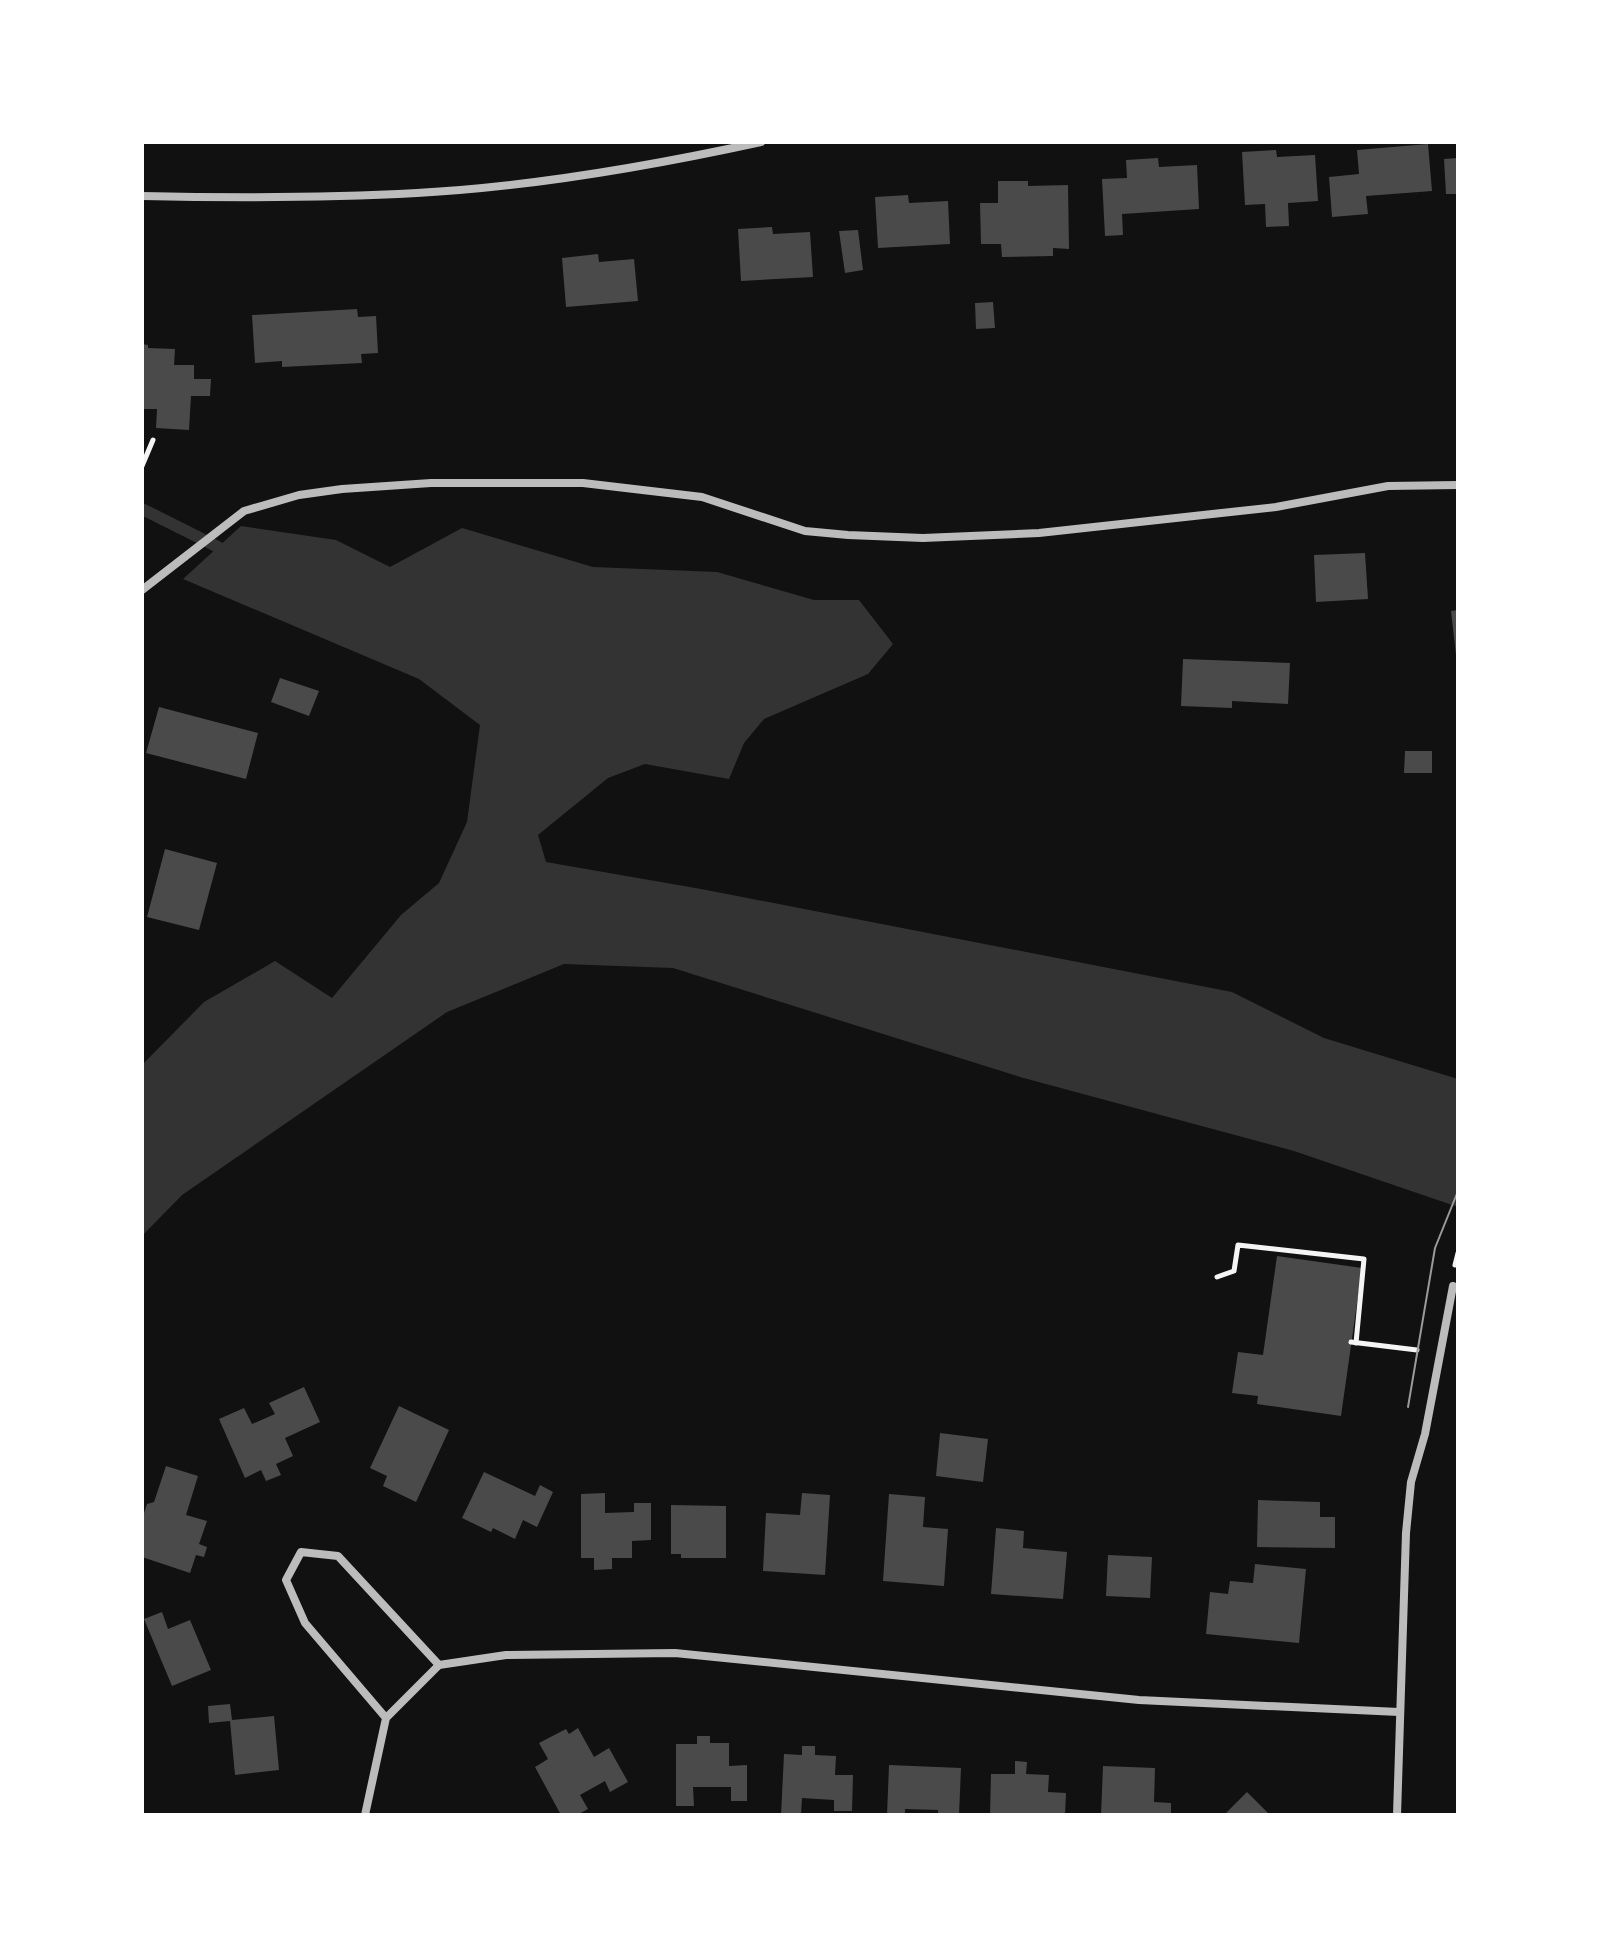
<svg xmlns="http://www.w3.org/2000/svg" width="1600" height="1957" font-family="'PT Sans Narrow',sans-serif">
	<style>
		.water { fill: #333 }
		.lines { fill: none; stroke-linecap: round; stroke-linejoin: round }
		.stream { stroke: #333; stroke-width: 12 }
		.building { fill: #4a4a4a }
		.path { stroke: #f5f5f5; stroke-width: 5 }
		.minor { stroke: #bcbcbc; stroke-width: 8 }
		.tram { stroke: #9a9a9a; stroke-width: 2 }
	</style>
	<rect width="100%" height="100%" fill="#111"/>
	<path class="water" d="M241 526 336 540 390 567 462 528 593 567 717 572 814 600H859L893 644 868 674 764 719 744 743 729 779 645 764 608 778 538 835 546 862 701 889 1232 992 1324 1038 1458 1079V1207L1294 1151 1020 1077 673 968 564 964 447 1012 182 1195 142 1236V1065L204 1002 275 961 332 998 401 915 439 883 467 822 480 725 419 679 183 579Z"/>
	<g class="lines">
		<path class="stream" d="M142 509 218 547"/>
	</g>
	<g class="building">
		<path d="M1428 144 1432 191 1366 196 1368 214 1332 217 1329 177 1359 174 1357 150Z"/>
		<path d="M1276 150 1277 157 1315 155 1318 201 1288 203 1289 226 1266 227 1265 204 1245 205 1242 152Z"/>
		<path d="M1158 158 1159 167 1197 165 1199 209 1122 214 1123 235 1105 236 1102 179 1127 178 1126 160Z"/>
		<path d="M1458 158V194H1446L1444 159Z"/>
		<path d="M998 181H1028V186L1068 185 1069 249 1053 248V256L1002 257 1001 244H981L980 203H998Z"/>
		<path d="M908 195 909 203 948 201 950 244 878 248 875 197Z"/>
		<path d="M772 227 773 234 810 232 813 277 741 281 738 229Z"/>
		<path d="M858 230 863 270 845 273 839 231Z"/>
		<path d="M598 254 599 262 634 259 638 301 566 307 562 258Z"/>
		<path d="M993 302 995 328 976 329 975 303Z"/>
		<path d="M357 309 358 317 376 316 378 353 361 354 362 363 282 367V361L255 363 252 315Z"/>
		<path d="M142 344 148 345V348L175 349 174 365H194V379H211L210 396H191L189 430 156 428 157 409H144Z"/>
		<path d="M1365 553 1368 599 1316 602 1314 555Z"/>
		<path d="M1458 610V655H1456L1451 611Z"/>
		<path d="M1183 659 1290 663 1288 704 1232 701V708L1181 706Z"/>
		<path d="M280 678 319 691 309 716 271 702Z"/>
		<path d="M159 707 258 733 246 779 146 753Z"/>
		<path d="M1405 751H1432V773H1404Z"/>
		<path d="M165 849 217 863 199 930 147 917Z"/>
		<path d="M1277 1256 1362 1268 1341 1416 1257 1404 1258 1396 1232 1393 1238 1352 1263 1355Z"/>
		<path d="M304 1387 320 1422 285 1438 293 1456 276 1464 281 1475 266 1481 261 1470 245 1478 219 1419 244 1408 252 1424 275 1414 269 1403Z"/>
		<path d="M399 1406 449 1430 416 1502 383 1486 387 1476 370 1468Z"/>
		<path d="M940 1433 988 1439 983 1482 936 1476Z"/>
		<path d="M166 1466 198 1476 186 1515 207 1521 199 1544 207 1547 204 1557 196 1555 190 1573 142 1557V1519L147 1504 154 1502Z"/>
		<path d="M484 1472 535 1496 540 1485 553 1492 537 1527 523 1520 515 1539 493 1528 491 1532 462 1518Z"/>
		<path d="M605 1493V1513L634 1512V1503H651V1540L632 1541V1558H612V1569L594 1570V1558H581V1494Z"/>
		<path d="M802 1493 830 1495 825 1575 763 1571 766 1513 800 1515Z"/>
		<path d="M889 1494 925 1497 923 1527 948 1529 944 1586 883 1581Z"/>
		<path d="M1258 1500 1320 1502V1517H1335V1548L1257 1547Z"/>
		<path d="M671 1505 726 1506V1558H681V1554H671Z"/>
		<path d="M996 1528 1024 1531 1023 1548 1067 1552 1063 1599 991 1594Z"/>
		<path d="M1108 1555 1152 1557 1150 1598 1106 1596Z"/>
		<path d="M1255 1564 1306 1569 1299 1643 1206 1634 1210 1592 1228 1594 1230 1581 1253 1583Z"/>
		<path d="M162 1612 168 1629 190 1620 211 1670 172 1686 144 1619Z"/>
		<path d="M230 1704 232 1720 274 1716 279 1770 235 1775 230 1721 209 1723 208 1706Z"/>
		<path d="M578 1728 594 1757 609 1748 628 1782 610 1792 605 1781 580 1795 588 1809 577 1815H561L535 1767 548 1759 539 1743 566 1729 569 1734Z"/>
		<path d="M697 1736H710V1743H729V1766L747 1765V1801H731V1787H693L694 1806H676V1744H697Z"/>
		<path d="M802 1746H815V1755L836 1756 835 1775H853L852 1811H834V1800L802 1798 801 1815H781L784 1754 802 1755Z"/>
		<path d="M1015 1761 1027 1762 1026 1774 1049 1775 1048 1792 1066 1793 1065 1815H990L991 1774H1015Z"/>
		<path d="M889 1765 961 1768 959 1815H938V1810L905 1809V1815H887Z"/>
		<path d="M1103 1766 1155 1768 1154 1802 1171 1803V1815H1101Z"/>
		<path d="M1247 1792 1270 1815H1224Z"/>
	</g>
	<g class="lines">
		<g class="path">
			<path d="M142 466 153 440"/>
			<path d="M1455 1265 1458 1253"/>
			<path d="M1217 1277 1234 1271 1238 1245 1364 1259 1356 1343"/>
			<path d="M1351 1342 1417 1350"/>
		</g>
		<g class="minor">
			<path d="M142 196C234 198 325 198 417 193 529 187 651 166 761 142"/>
			<path d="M142 590 244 511 299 495 342 489 431 483H583L702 497 805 531 848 535 923 538 1039 533 1276 507 1388 486 1458 485"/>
			<path d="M439 1665 506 1655 675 1653 1139 1700 1399 1712"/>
			<path d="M365 1815 386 1718 439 1665 338 1556 301 1552 286 1580 305 1623 386 1718"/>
			<path d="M1397 1815 1406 1533 1411 1482 1425 1434 1453 1286"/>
		</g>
		<path class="tram" d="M1408 1407 1435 1248 1458 1191"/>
	</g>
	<rect width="1600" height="1957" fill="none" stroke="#ffffff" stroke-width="288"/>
</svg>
